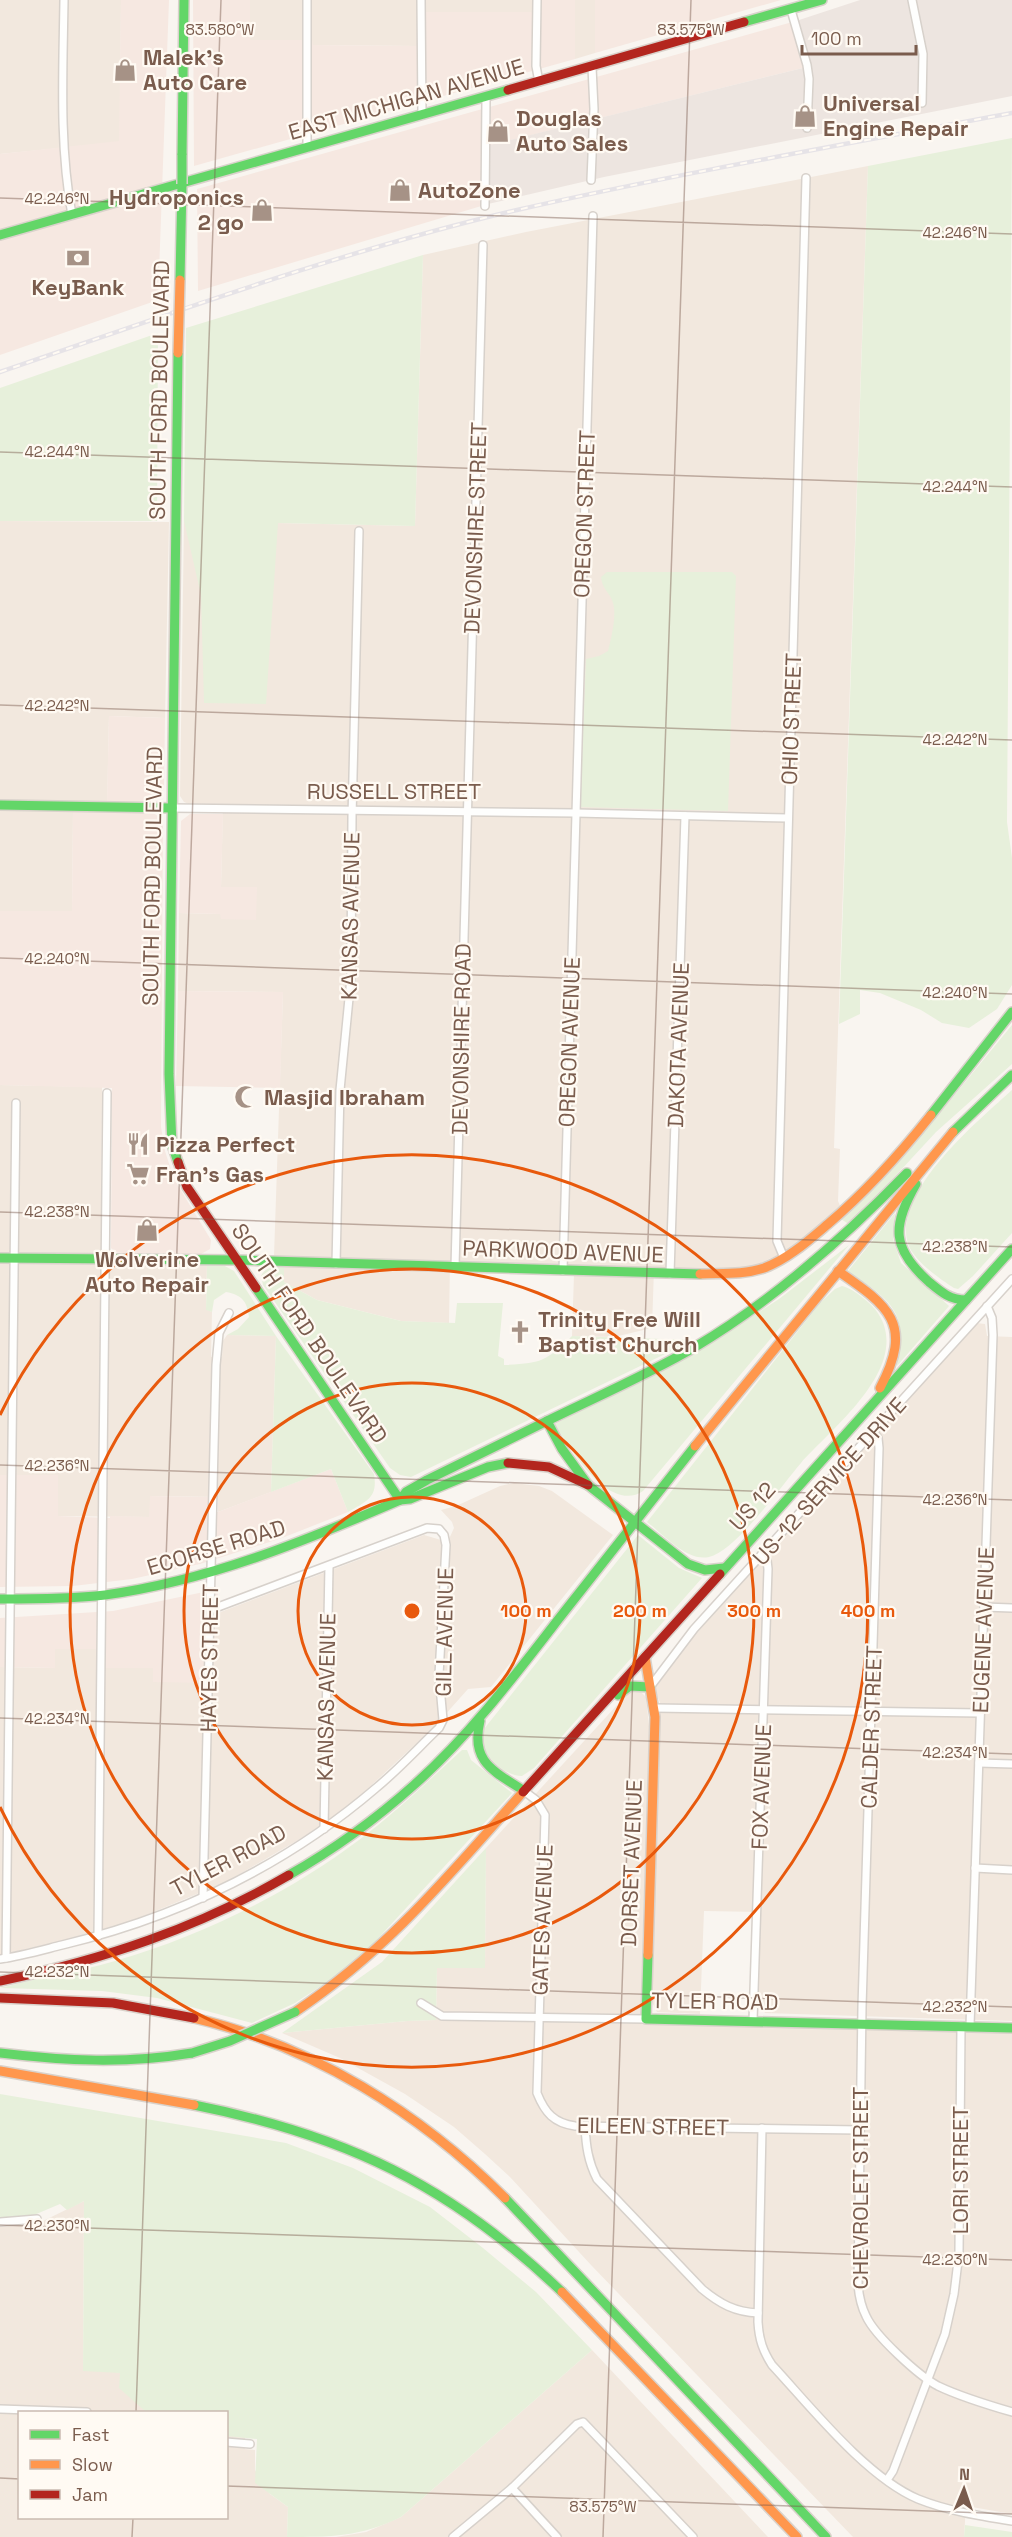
<svg xmlns="http://www.w3.org/2000/svg" width="1012" height="2537" font-family="'Space Grotesk',sans-serif">
	<style>
		.residential { fill: #f2e8de }
		.commercial { fill: #f6e8e1 }
		.industrial { fill: #ede5e0 }
		.green { fill: #e7f0db }
		.lines { fill: none; stroke-linecap: round; stroke-linejoin: round }
		.street-casing { stroke: #d7d1cb; stroke-width: 10 }
		.fast-casing { stroke: #d9d2cb; stroke-width: 12 }
		.slow-casing { stroke: #d9d2cb; stroke-width: 12 }
		.jam-casing { stroke: #d9d2cb; stroke-width: 12 }
		.street { stroke: #fefefd; stroke-width: 7 }
		.fast { stroke: #63d668; stroke-width: 9 }
		.slow { stroke: #ff974d; stroke-width: 9 }
		.jam { stroke: #b3261e; stroke-width: 9 }
		.rail-casing { stroke: #e6e3e7; stroke-width: 4.5 }
		.rail { stroke: #fffaf3; stroke-width: 2; stroke-dasharray: 7; stroke-linecap: butt }
		.fast-bridge-casing { stroke: #d9d2cb; stroke-width: 12; stroke-linecap: butt }
		.slow-bridge-casing { stroke: #d9d2cb; stroke-width: 12; stroke-linecap: butt }
		.fast-bridge { stroke: #63d668; stroke-width: 9 }
		.slow-bridge { stroke: #ff974d; stroke-width: 9 }
		.ticks { fill: none; stroke: #7a5c4d; stroke-width: 1.5; stroke-opacity: 0.45 }
		.ring { fill: none; stroke: #e8590c; stroke-width: 3 }
		.labels { text-anchor: middle; dominant-baseline: central; stroke-width: 4.5; stroke-linejoin: round; paint-order: stroke }
		.poi-label { font-size: 22px; font-weight: bold; fill: #7a5c4d; stroke: #fffaf3; text-anchor: start }
		.street-label { font-size: 22px; fill: #7a5c4d; stroke: #fffaf3 }
		.ticks-label { font-size: 15px; text-anchor: middle; fill: #7a5c4d; stroke: #fffaf3; stroke-width: 4.5; stroke-linejoin: round; paint-order: stroke }
		.centre { fill: #e8590c; stroke: #fffaf3; stroke-width: 3 }
		.ring-label { font-size: 18px; text-anchor: middle; font-weight: bold; fill: #e8590c; stroke: #fffaf3; stroke-width: 4.5; stroke-linejoin: round; paint-order: stroke }
	</style>
	<rect width="100%" height="100%" fill="#f9f5f0"/>
	<g class="residential">
		<path d="M0 0H121L120 142 0 154Z"/>
		<path d="M250 0H534V12H419L418 46 312 45V40H249Z"/>
		<path d="M575 0H595V53L575 59Z"/>
		<path d="M868 166 834 1148 840 1149 838 1201 841 1208 789 1250 754 1266 719 1271 654 1269 652 1328 614 1337 572 1336 574 1274 450 1263 449 1323 401 1321 317 1300 284 1282V1258L274 1256 283 992 178 991 179 913 221 914V918L257 888 221 887 223 804H189L184 802 180 796 184 521 415 526 423 255 526 232Z"/>
		<path d="M0 521 169 522 165 718 109 716 107 811H73L72 912 0 911Z"/>
		<path d="M0 1085 102 1087 101 1263 207 1264 206 1309 212 1312 211 1357H222L223 1341 227 1335 276 1336 271 1492 218 1512V1497L150 1496V1517L58 1516V1475H0Z"/>
		<path d="M976 1323 985 1324 987 1336 1012 1337V2021L765 2013 758 2002 761 1912 704 1911 700 2014 657 2012 651 2000 660 1702 657 1696 656 1687 685 1646Z"/>
		<path d="M514 1483 539 1486 552 1491 613 1535 491 1687 468 1689 435 1726 361 1795 317 1829 226 1882 129 1922 61 1941 0 1955V1667L55 1668V1649H99V1668H153V1682L218 1613 424 1535 441 1540 449 1539 454 1528 452 1522 441 1510 456 1506 500 1486Z"/>
		<path d="M629 1692H641L646 1697 649 1726 640 2024 1012 2031V2514L966 2506 964 2537H853L591 2265 510 2177 485 2154 454 2127 405 2094 340 2058 282 2033 407 2021 436 2020 437 1968 485 1967 486 1848Z"/>
		<path d="M84 2201 83 2366 120 2373 160 2412H20V2518H226L227 2429 245 2431V2449L255 2450V2470L270 2494 288 2507 287 2537H0V2222H41Z"/>
		<path d="M592 2350 768 2537H336L366 2532 401 2517Z"/>
	</g>
	<g class="commercial">
		<path d="M121 0H169L158 300 0 355V154L119 141Z"/>
		<path d="M193 0H250V40H312L313 45 417 46 418 12H533L534 0H575V59L194 166Z"/>
		<path d="M595 0H781L595 53Z"/>
		<path d="M796 21 811 66 491 145 488 204 198 291 197 189Z"/>
		<path d="M109 716 165 718 164 789 151 802H107Z"/>
		<path d="M73 811 151 812 158 816 163 823 161 1127 165 1151 174 1179 211 1240 210 1249 201 1254 122 1253 115 1252 111 1248 112 1088 0 1085V911H72Z"/>
		<path d="M190 814H223L221 887H257L256 920 221 919 220 914 179 913 181 821Z"/>
		<path d="M178 991 283 992 280 1088 176 1086Z"/>
		<path d="M331 1469 348 1512 282 1538 200 1564 132 1579 73 1586 0 1587V1475H58V1516L110 1518V1516L149 1517 150 1496 208 1497V1512H218Z"/>
		<path d="M218 1589 213 1683 153 1682V1668H98V1649H55V1668L0 1667V1618L113 1611Z"/>
	</g>
	<path class="industrial" d="M860 0H1012V96L604 177 488 204 490 145 811 66 796 21Z"/>
	<g class="green">
		<path d="M1012 138 1007 822 1012 858V985L997 1009 969 1028 942 1023 921 1010 880 993 860 990V1014L839 1024 868 166Z"/>
		<path d="M423 255 415 526 278 523 266 704 204 703 201 595 184 521 186 328Z"/>
		<path d="M158 333 157 521H0V388Z"/>
		<path d="M607 572H732L736 576 728 811 580 807 586 659 599 656 608 651C611 639 617 615 613 603 610 592 603 591 601 577Z"/>
		<path d="M1012 1025V1064L936 1132 850 1225 841 1219 906 1154Z"/>
		<path d="M1012 1090V1233L973 1276 958 1289 954 1288C940 1279 914 1261 908 1244 892 1192 978 1121 1012 1090Z"/>
		<path d="M895 1213 893 1239 901 1263 949 1306 897 1366C896 1355 901 1341 900 1329 898 1301 868 1286 848 1271Z"/>
		<path d="M849 1245 643 1491C609 1514 569 1448 555 1424L713 1342 779 1299Z"/>
		<path d="M207 1264 223 1265 234 1271 276 1336 374 1474C378 1498 367 1501 348 1512L331 1469 271 1492 276 1336 227 1335 238 1329 249 1317C247 1301 242 1295 226 1292L214 1300 212 1312 206 1310Z"/>
		<path d="M284 1267V1282L317 1300 401 1321 455 1323 457 1303H503L498 1356 504 1359V1365C542 1363 545 1362 572 1336L694 1340 411 1477 400 1475 390 1468 263 1285 261 1276C266 1266 274 1267 284 1267Z"/>
		<path d="M842 1286C852 1288 868 1301 875 1309 917 1363 833 1427 801 1463 781 1486 736 1551 709 1557 687 1562 663 1534 647 1522L820 1303 835 1289Z"/>
		<path d="M638 1535 679 1568 702 1578 534 1768 522 1776C502 1775 487 1758 480 1740L484 1729Z"/>
		<path d="M462 1750H467L471 1760 512 1793 372 1945 335 1977 295 2003 252 2023 157 1998 102 1991 0 1988C38 1978 77 1972 115 1961 202 1936 287 1894 359 1840 395 1813 428 1781 462 1750Z"/>
		<path d="M486 1848 485 1968H437L436 2020 407 2021 282 2033 382 1962Z"/>
		<path d="M0 2094 286 2143 353 2168 430 2207 483 2248 536 2292 592 2350 401 2517C361 2537 330 2537 287 2537L288 2507 255 2483 257 2439 227 2436 226 2412H146L119 2388 120 2373 83 2371 84 2201 67 2210 60 2204 34 2215 0 2219Z"/>
		<path d="M965 2525 1012 2532V2537H964Z"/>
	</g>
	<g class="lines">
		<g class="street-casing">
			<g id="street">
				<path d="M64 0C63 72 59 144 72 215"/>
				<path d="M307 0V148"/>
				<path d="M421 0 422 115"/>
				<path d="M537 0 536 66 539 82"/>
				<path d="M912 0 923 54 922 103"/>
				<path d="M791 10 807 65 809 79 807 128"/>
				<path d="M591 180 594 109 592 67"/>
				<path d="M485 206 486 97"/>
				<path d="M172 808 576 813 788 818"/>
				<path d="M784 1258 777 1241 806 178"/>
				<path d="M336 1264 340 1090 351 978 352 817 359 531"/>
				<path d="M455 1267 483 245"/>
				<path d="M563 1271 593 216"/>
				<path d="M670 1274 685 816"/>
				<path d="M874 1433 878 1438 879 1448 862 2007 858 2285C859 2296 861 2306 866 2316 875 2336 919 2376 938 2386 961 2397 988 2405 1012 2412"/>
				<path d="M984 1607 1012 1608"/>
				<path d="M650 1687 694 1629 1012 1279"/>
				<path d="M655 1708 980 1713"/>
				<path d="M979 1763 1012 1764"/>
				<path d="M524 1791 536 1800 545 1815 537 2093C545 2113 554 2123 575 2126L860 2130"/>
				<path d="M324 1829 329 1566"/>
				<path d="M975 1868 1012 1870"/>
				<path d="M203 1898 216 1365 219 1333 229 1313"/>
				<path d="M98 1936 107 1093"/>
				<path d="M6 1958 16 1103"/>
				<path d="M0 1959C21 1956 42 1950 62 1945 178 1917 285 1866 376 1788 398 1770 418 1748 439 1728L443 1720 439 1675 446 1545 444 1535 439 1529 427 1528 210 1610"/>
				<path d="M421 2003 442 2016 646 2019"/>
				<path d="M753 2021 768 1569 767 1560 762 1554"/>
				<path d="M970 2026 993 1335 992 1318 987 1306"/>
				<path d="M585 2126C586 2146 588 2161 597 2179L702 2289C720 2304 735 2312 758 2313"/>
				<path d="M762 2128 758 2322C759 2340 763 2351 772 2365 811 2407 866 2477 918 2499 948 2511 980 2516 1012 2521"/>
				<path d="M0 2222 37 2219"/>
				<path d="M0 2409 87 2412"/>
				<path d="M226 2442 250 2444"/>
				<path d="M887 2480 893 2471 945 2334 954 2294 959 2253 961 2026"/>
				<path d="M512 2488 557 2537"/>
				<path d="M453 2537 512 2488 577 2424 583 2422 693 2537"/>
			</g>
		</g>
		<g class="fast-casing">
			<g id="fast">
				<path d="M744 22 822 0"/>
				<path d="M182 155 184 0"/>
				<path d="M0 235 508 90"/>
				<path d="M180 280 182 184"/>
				<path d="M178 353 169 1074 172 1145 178 1162"/>
				<path d="M0 805 172 808"/>
				<path d="M931 1115 1012 1012"/>
				<path d="M953 1132 1012 1075"/>
				<path d="M916 1184C892 1226 891 1248 929 1282 941 1292 950 1300 966 1300"/>
				<path d="M0 1258 237 1260 700 1274"/>
				<path d="M256 1288 400 1500"/>
				<path d="M547 1421C596 1397 647 1375 695 1347 774 1300 843 1239 907 1173"/>
				<path d="M400 1500 406 1492 427 1480 547 1421 562 1449 588 1485 688 1564 705 1570 724 1568"/>
				<path d="M720 1574 1012 1249"/>
				<path d="M0 1599C35 1599 70 1599 105 1595 208 1581 305 1541 400 1500L410 1499 488 1467 508 1463"/>
				<path d="M618 1695 630 1686 650 1687"/>
				<path d="M480 1721C470 1762 494 1771 524 1791"/>
				<path d="M289 1875C333 1850 376 1819 414 1785 468 1737 513 1678 557 1621 603 1563 649 1504 695 1446"/>
				<path d="M648 1955 646 2019 1012 2028"/>
				<path d="M0 2053C65 2061 127 2064 192 2053"/>
				<path d="M194 2105C345 2135 450 2185 562 2292"/>
				<path d="M505 2198 826 2537"/>
			</g>
		</g>
		<g class="slow-casing">
			<g id="slow">
				<path d="M838 1271C889 1306 914 1324 880 1388"/>
				<path d="M700 1274C721 1273 743 1275 764 1268 788 1259 808 1241 828 1224 867 1191 899 1155 931 1115"/>
				<path d="M695 1446 953 1132"/>
				<path d="M645 1657 655 1717 648 1955"/>
				<path d="M295 2012C389 1949 449 1875 523 1792"/>
				<path d="M194 2018C313 2046 420 2113 505 2198"/>
				<path d="M0 2071 194 2105"/>
				<path d="M562 2292 797 2537"/>
			</g>
		</g>
		<g class="jam-casing">
			<g id="jam">
				<path d="M508 90 744 22"/>
				<path d="M178 1162 187 1187 256 1288"/>
				<path d="M508 1463 549 1467 588 1485"/>
				<path d="M523 1792 720 1574"/>
				<path d="M0 1981C103 1960 198 1928 289 1875"/>
				<path d="M0 1998 113 2003 194 2018"/>
			</g>
		</g>
		<use href="#street" class="street"/>
		<use href="#fast" class="fast"/>
		<use href="#slow" class="slow"/>
		<use href="#jam" class="jam"/>
		<g class="rail-casing">
			<path id="rail" d="M0 372C170 314 341 251 517 210 681 173 847 144 1012 113"/>
		</g>
		<use href="#rail" class="rail"/>
		<g class="fast-bridge-casing">
			<g id="fast-bridge">
				<path d="M182 155V184"/>
				<path d="M192 2053 230 2041 295 2012"/>
			</g>
		</g>
		<g class="slow-bridge-casing">
			<path id="slow-bridge" d="M178 353 180 280"/>
		</g>
		<use href="#fast-bridge" class="fast-bridge"/>
		<use href="#slow-bridge" class="slow-bridge"/>
	</g>
	<path class="ticks" d="M0 198 1012 234M0 452 1012 487M0 705 1012 740M0 958 1012 994M0 1212 1012 1247M0 1465 1012 1500M0 1718 1012 1754M0 1972 1012 2007M0 2225 1012 2260M136 2412 221 0M0 2478 20 2479M226 2486 1012 2514M132 2537 133 2518M603 2537 691 0"/>
	<g class="ring">
		<circle cx="412" cy="1611" r="114"/>
		<circle cx="412" cy="1611" r="228"/>
		<circle cx="412" cy="1611" r="342"/>
		<path d="M0 1415A456 456 0 1 1 0 1807"/>
	</g>
	<defs>
		<g id="shop-bare" transform="scale(1.8)"><path d="M-5-2.5h2.3a2.7 3.5 0 0 1 5.4 0H5L5.5 6h-11ZM-1.5-2.5h3a1.5 2.3 0 0 0-3 0Z" fill="#a69286" stroke="#fffaf3" stroke-width="2.5" paint-order="stroke"/></g>
		<g id="bank-bare" transform="scale(1.8)"><path d="M-6-4H6V4H-6ZM0-2.3a2.3 2.3 0 1 0 0 4.6a2.3 2.3 0 1 0 0-4.6Z" fill="#a69286" stroke="#fffaf3" stroke-width="2.5" paint-order="stroke"/></g>
		<g id="mosque-bare" transform="scale(1.8)"><path d="M3.5-4.9A6 6 0 1 0 3.5 4.9A5 5 0 1 1 3.5-4.9Z" fill="#a69286" stroke="#fffaf3" stroke-width="2.5" paint-order="stroke"/></g>
		<g id="restaurant-bare" transform="scale(1.8)"><path d="M-5-6h1v4h1v-4h1v4h1v-4h1v5L-1.5 .5V6h-2V.5L-5-1ZM5-6V6H3V1.5H1.5Q1.5-4 5-6Z" fill="#a69286" stroke="#fffaf3" stroke-width="2.5" paint-order="stroke"/></g>
		<g id="supermarket-bare" transform="scale(1.8)"><path d="M-6-5.5h2.5l.6 2H6L4.5 2H-2.5L-4.4-4H-6ZM-1.5 3.2a1.3 1.3 0 1 0 .1 0ZM3 3.2a1.3 1.3 0 1 0 .1 0Z" fill="#a69286" stroke="#fffaf3" stroke-width="2.5" paint-order="stroke"/></g>
		<g id="church-bare" transform="scale(1.8)"><path d="M-1.2-6h2.4v3.5h3.3v2.4h-3.3V6h-2.4V-.1h-3.3v-2.4h3.3Z" fill="#a69286" stroke="#fffaf3" stroke-width="2.5" paint-order="stroke"/></g>
	</defs>
	<g fill-rule="evenodd">
		<use href="#shop-bare" x="125" y="70"/>
		<use href="#shop-bare" x="805" y="116"/>
		<use href="#shop-bare" x="498" y="131"/>
		<use href="#shop-bare" x="400" y="190"/>
		<use href="#shop-bare" x="262" y="210"/>
		<use href="#bank-bare" x="78" y="258"/>
		<use href="#mosque-bare" x="246" y="1097"/>
		<use href="#restaurant-bare" x="138" y="1144"/>
		<use href="#supermarket-bare" x="138" y="1174"/>
		<use href="#shop-bare" x="147" y="1230"/>
		<use href="#church-bare" x="520" y="1332"/>
	</g>
	<g class="labels">
		<g class="poi-label">
			<text x="143" y="57">Malek's<tspan x="143" dy="25">Auto Care</tspan></text>
			<text x="823" y="103">Universal<tspan x="823" dy="25">Engine Repair</tspan></text>
			<text x="516" y="118">Douglas<tspan x="516" dy="25">Auto Sales</tspan></text>
			<text x="418" y="190">AutoZone</text>
			<text x="244" y="197" text-anchor="end">Hydroponics<tspan x="244" dy="25">2 go</tspan></text>
			<text x="78" y="287" text-anchor="middle">KeyBank</text>
			<text x="264" y="1097">Masjid Ibraham</text>
			<text x="156" y="1144">Pizza Perfect</text>
			<text x="156" y="1174">Fran's Gas</text>
			<text x="147" y="1259" text-anchor="middle">Wolverine<tspan x="147" dy="25">Auto Repair</tspan></text>
			<text x="538" y="1319">Trinity Free Will<tspan x="538" dy="25">Baptist Church</tspan></text>
		</g>
		<g class="street-label">
			<text transform="translate(406 99) rotate(-16)">EAST MICHIGAN AVENUE</text>
			<text transform="translate(159 390) rotate(-89)">SOUTH FORD BOULEVARD</text>
			<text transform="translate(584 514) rotate(-88)">OREGON STREET</text>
			<text transform="translate(475 528) rotate(-88)">DEVONSHIRE STREET</text>
			<text transform="translate(791 719) rotate(-88)">OHIO STREET</text>
			<text x="394" y="791">RUSSELL STREET</text>
			<text transform="translate(152 876) rotate(-89)">SOUTH FORD BOULEVARD</text>
			<text transform="translate(350 916) rotate(-89)">KANSAS AVENUE</text>
			<text transform="translate(461 1039) rotate(-89)">DEVONSHIRE ROAD</text>
			<text transform="translate(569 1042) rotate(-88)">OREGON AVENUE</text>
			<text transform="translate(678 1045) rotate(-88)">DAKOTA AVENUE</text>
			<text transform="translate(563 1251) rotate(2)">PARKWOOD AVENUE</text>
			<text transform="translate(310 1333) rotate(56)">SOUTH FORD BOULEVARD</text>
			<text transform="translate(829 1481) rotate(-48)">US-12 SERVICE DRIVE</text>
			<text transform="translate(752 1506) rotate(-48)">US 12</text>
			<text transform="translate(216 1547) rotate(-17)">ECORSE ROAD</text>
			<text transform="translate(983 1630) rotate(-88)">EUGENE AVENUE</text>
			<text transform="translate(444 1632) rotate(-89)">GILL AVENUE</text>
			<text transform="translate(209 1658) rotate(-89)">HAYES STREET</text>
			<text transform="translate(326 1697) rotate(-89)">KANSAS AVENUE</text>
			<text transform="translate(871 1727) rotate(-88)">CALDER STREET</text>
			<text transform="translate(761 1787) rotate(-88)">FOX AVENUE</text>
			<text transform="translate(228 1860) rotate(-28)">TYLER ROAD</text>
			<text transform="translate(631 1863) rotate(-88)">DORSET AVENUE</text>
			<text transform="translate(542 1920) rotate(-88)">GATES AVENUE</text>
			<text transform="translate(715 2001) rotate(1)">TYLER ROAD</text>
			<text transform="translate(653 2126) rotate(1)">EILEEN STREET</text>
			<text transform="translate(960 2170) rotate(-90)">LORI STREET</text>
			<text transform="translate(860 2188) rotate(-90)">CHEVROLET STREET</text>
		</g>
	</g>
	<g class="ticks-label">
		<text x="220" y="35">83.580°W</text>
		<text x="691" y="35">83.575°W</text>
		<text x="57" y="204">42.246°N</text>
		<text x="955" y="238">42.246°N</text>
		<text x="57" y="457">42.244°N</text>
		<text x="955" y="492">42.244°N</text>
		<text x="57" y="711">42.242°N</text>
		<text x="955" y="745">42.242°N</text>
		<text x="57" y="964">42.240°N</text>
		<text x="955" y="998">42.240°N</text>
		<text x="57" y="1217">42.238°N</text>
		<text x="955" y="1252">42.238°N</text>
		<text x="57" y="1471">42.236°N</text>
		<text x="955" y="1505">42.236°N</text>
		<text x="57" y="1724">42.234°N</text>
		<text x="955" y="1758">42.234°N</text>
		<text x="57" y="1977">42.232°N</text>
		<text x="955" y="2012">42.232°N</text>
		<text x="57" y="2231">42.230°N</text>
		<text x="955" y="2265">42.230°N</text>
		<text x="603" y="2512">83.575°W</text>
	</g>
	<circle cx="412" cy="1611" r="9" class="centre"/>
	<g class="ring-label">
		<text x="526" y="1617">100 m</text>
		<text x="640" y="1617">200 m</text>
		<text x="754" y="1617">300 m</text>
		<text x="868" y="1617">400 m</text>
	</g>
	<rect x="18" y="2411" width="210" height="108" fill="#fffaf3" stroke="#cabbb1" stroke-width="1.5"/>
	<rect x="30" y="2430" width="30" height="9" fill="#63d668" stroke="#cabbb1" stroke-width="1.5"/>
	<text x="72" y="2441" font-size="18" fill="#7a5c4d">Fast</text>
	<rect x="30" y="2460" width="30" height="9" fill="#ff974d" stroke="#cabbb1" stroke-width="1.5"/>
	<text x="72" y="2471" font-size="18" fill="#7a5c4d">Slow</text>
	<rect x="30" y="2490" width="30" height="9" fill="#b3261e" stroke="#cabbb1" stroke-width="1.5"/>
	<text x="72" y="2501" font-size="18" fill="#7a5c4d">Jam</text>
	<g transform="translate(964 2489) rotate(2)" stroke="#fffaf3" stroke-width="4.5" paint-order="stroke">
	<path d="M0-4.5L10 22L0 15L-10 22Z" fill="#7a5c4d"/>
	<text y="-9" font-size="16" font-weight="bold" text-anchor="middle" fill="#7a5c4d">N</text>
	</g>
	<path d="M802 45v9h114v-9" fill="none" stroke="#7a5c4d" stroke-width="3"/>
	<text x="811" y="45" font-size="18" fill="#7a5c4d" stroke="#fffaf3" stroke-width="4.5" paint-order="stroke">100 m</text>
</svg>
